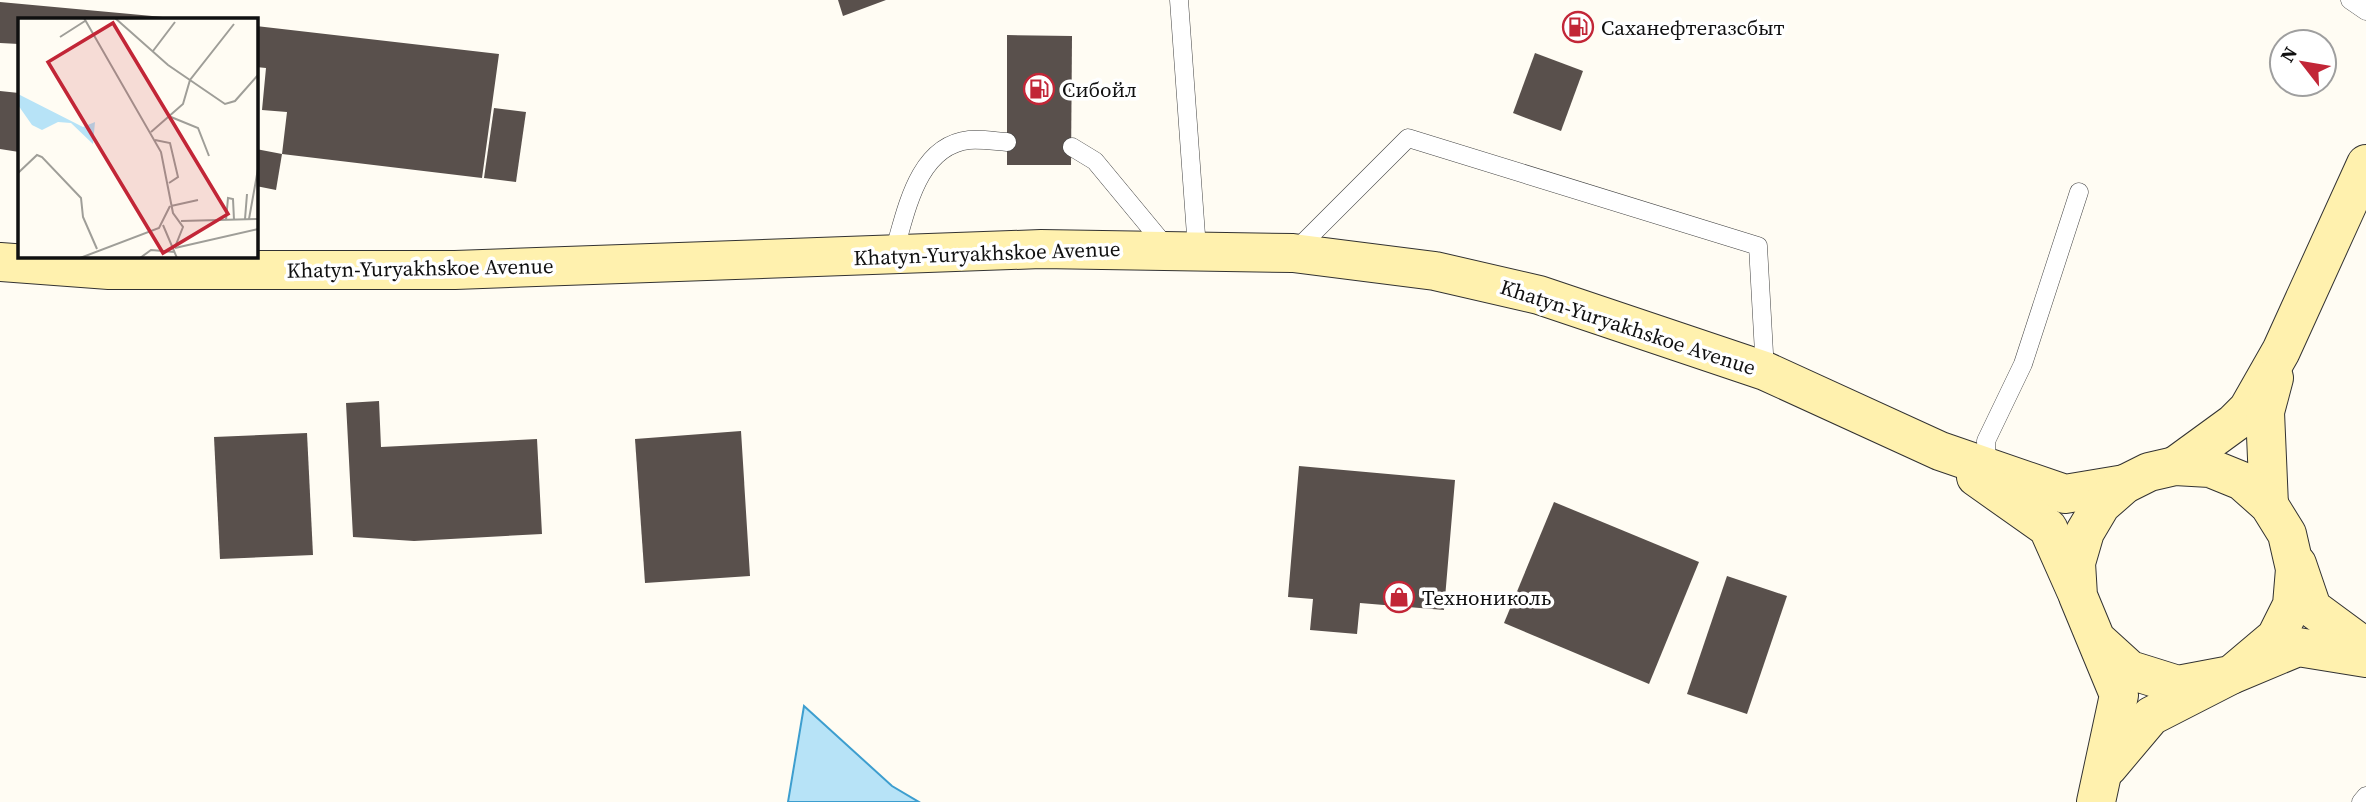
<svg xmlns="http://www.w3.org/2000/svg" width="2366" height="802" font-family="'Source Serif 4',serif">
	<style>
		.water { fill: #b7e3f7; stroke: #3d9ecf; stroke-width: 2 }
		.building { fill: #59504c }
		.lines { fill: none; stroke-linecap: round; stroke-linejoin: round }
		.service-casing { stroke: #434343; stroke-width: 19 }
		.secondary-casing { stroke: #323232; stroke-width: 40 }
		.service { stroke: #fff; stroke-width: 18 }
		.secondary { stroke: #fff1ae; stroke-width: 38 }
		.labels { text-anchor: middle; dominant-baseline: central; stroke-width: 7; stroke-linejoin: round; paint-order: stroke }
		.poi-label { font-size: 21px; fill: #101010; stroke: #fff; text-anchor: start }
		.street-label { font-size: 21px; fill: #101010; stroke: #fff }
		.inset-road { fill: none; stroke: #9f9e98; stroke-width: 2 }
		.view { fill: #c22637; fill-opacity: 0.15; stroke: #c22637; stroke-width: 3.5 }
		.inset-edge { fill: none; stroke: #101010; stroke-width: 3.5 }
	</style>
	<rect width="100%" height="100%" fill="#fffcf3"/>
	<path class="water" d="M804 706 892 786 919 802H788Z"/>
	<g class="building">
		<path d="M838 0H886L843 16Z"/>
		<path d="M0 2 163 17V19H19V44L0 43Z"/>
		<path d="M256 26 499 54 482 178 282 154 287 112 262 110 266 68 256 67Z"/>
		<path d="M1007 35 1072 36 1071 165H1007Z"/>
		<path d="M1535 53 1583 71 1561 131 1513 113Z"/>
		<path d="M0 91 19 93V152L0 149Z"/>
		<path d="M494 108 526 112 516 182 484 178Z"/>
		<path d="M256 149 282 154 276 190 256 186Z"/>
		<path d="M379 401 381 447 537 439 542 534 414 541 353 537 346 403Z"/>
		<path d="M741 431 750 576 645 583 635 439Z"/>
		<path d="M307 433 313 555 220 559 214 437Z"/>
		<path d="M1299 466 1455 480 1444 610 1360 603 1357 634 1310 630 1313 599 1288 597Z"/>
		<path d="M1554 502 1699 562 1649 684 1504 623Z"/>
		<path d="M1727 576 1787 596 1747 714 1687 694Z"/>
	</g>
	<g class="lines">
		<g class="service-casing">
			<g id="service">
				<path d="M1179 0 1197 249"/>
				<path d="M2350 0 2366 11"/>
				<path d="M1072 147 1095 161 1167 248"/>
				<path d="M1293 253 1408 138 1758 246 1765 371"/>
				<path d="M893 255C906 214 916 146 969 140 981 139 994 141 1007 142"/>
				<path d="M1987 468 1986 441 2023 364 2079 192"/>
				<path d="M2361 802 2366 796"/>
			</g>
		</g>
		<g class="secondary-casing">
			<g id="secondary">
				<path d="M0 262 109 270H455L1041 249 1293 253 1435 271 1539 295 1765 371 1940 451 2065 494 2125 484"/>
				<path d="M2175 466 2234 423 2248 409 2281 351 2366 164"/>
				<path d="M1976 477 2048 528 2076 591"/>
				<path d="M2269 505 2265 412 2274 378"/>
				<path d="M2297 564 2312 608 2366 648"/>
				<path d="M2108 767 2151 716 2231 675 2298 647 2366 658"/>
				<path d="M2096 802 2119 695 2078 596 2076 563 2085 532 2101 505 2125 484 2149 472 2175 466 2210 468 2242 481 2269 505 2287 534 2295 569 2292 605 2276 637 2231 675 2178 685 2130 670 2097 640"/>
			</g>
		</g>
		<use href="#service" class="service"/>
		<use href="#secondary" class="secondary"/>
	</g>
	<defs>
		<g id="fuel-ring" transform="scale(1.575)"><circle r="9.5" fill="#fff" stroke="#c22637" stroke-width="1.5"/><path d="M-5.5-6h7V0h2V4h1.3V-2.5L3-4.5l.8-.8L6-3V5H2.5V1h-1V6h-7ZM-4.2-4.7v3.2H.2V-4.7Z" fill="#c22637"/></g>
		<g id="shop-ring" transform="scale(1.575)"><circle r="9.5" fill="#fff" stroke="#c22637" stroke-width="1.5"/><path d="M-5-2.5h2.3a2.7 3.5 0 0 1 5.4 0H5L5.5 6h-11ZM-1.5-2.5h3a1.5 2.3 0 0 0-3 0Z" fill="#c22637"/></g>
	</defs>
	<g fill-rule="evenodd">
		<use href="#fuel-ring" x="1578" y="27"/>
		<use href="#fuel-ring" x="1039" y="89"/>
		<use href="#shop-ring" x="1399" y="597"/>
	</g>
	<g class="labels">
		<g class="poi-label">
			<text x="1601" y="27">Саханефтегазсбыт</text>
			<text x="1062" y="89">Сибойл</text>
			<text x="1422" y="597">Технониколь</text>
		</g>
		<g class="street-label">
			<text transform="translate(987 253) rotate(-2)">Khatyn-Yuryakhskoe Avenue</text>
			<text transform="translate(420 268) rotate(-1)">Khatyn-Yuryakhskoe Avenue</text>
			<text transform="translate(1628 327) rotate(18)">Khatyn-Yuryakhskoe Avenue</text>
		</g>
	</g>
	<g transform="translate(18 18)">
		<rect width="240" height="240" fill="#fffcf3"/>
		<path d="M0 76 65 109 77 104 75 126 53 105 40 104 24 112 14 107 0 87Z" fill="#b7e3f7"/>
		<path class="inset-road" d="M66 0 143 134 155 195 165 209 157 229M97 0 150 47 207 86 217 83 240 57M42 19 67 3M135 33 157 4M153 99 180 110 191 138M133 114 165 86 172 62 216 6M137 122 152 125 160 159 151 165M0 155 19 137 24 139 63 180 65 199 79 231M153 188 180 182M227 201 229 176M231 201 240 151M208 202 210 180 215 181 216 202M163 203 240 201M145 207 159 240M157 230 240 211M62 240 141 210 152 188M122 240 133 232 157 234"/>
		<path class="view" d="M95 5 210 196 145 235 30 44Z"/>
		<rect width="240" height="240" class="inset-edge"/>
	</g>
	<g transform="translate(2303 63) rotate(301)"><circle r="33" fill="#ffffff" stroke="#9f9f9f" stroke-width="2"/>
	<path d="M0-5L12 26L0 18L-12 26Z" fill="#c22637"/>
	<text y="-10" font-size="19" font-weight="bold" text-anchor="middle" fill="#101010">N</text>
	</g>
</svg>
